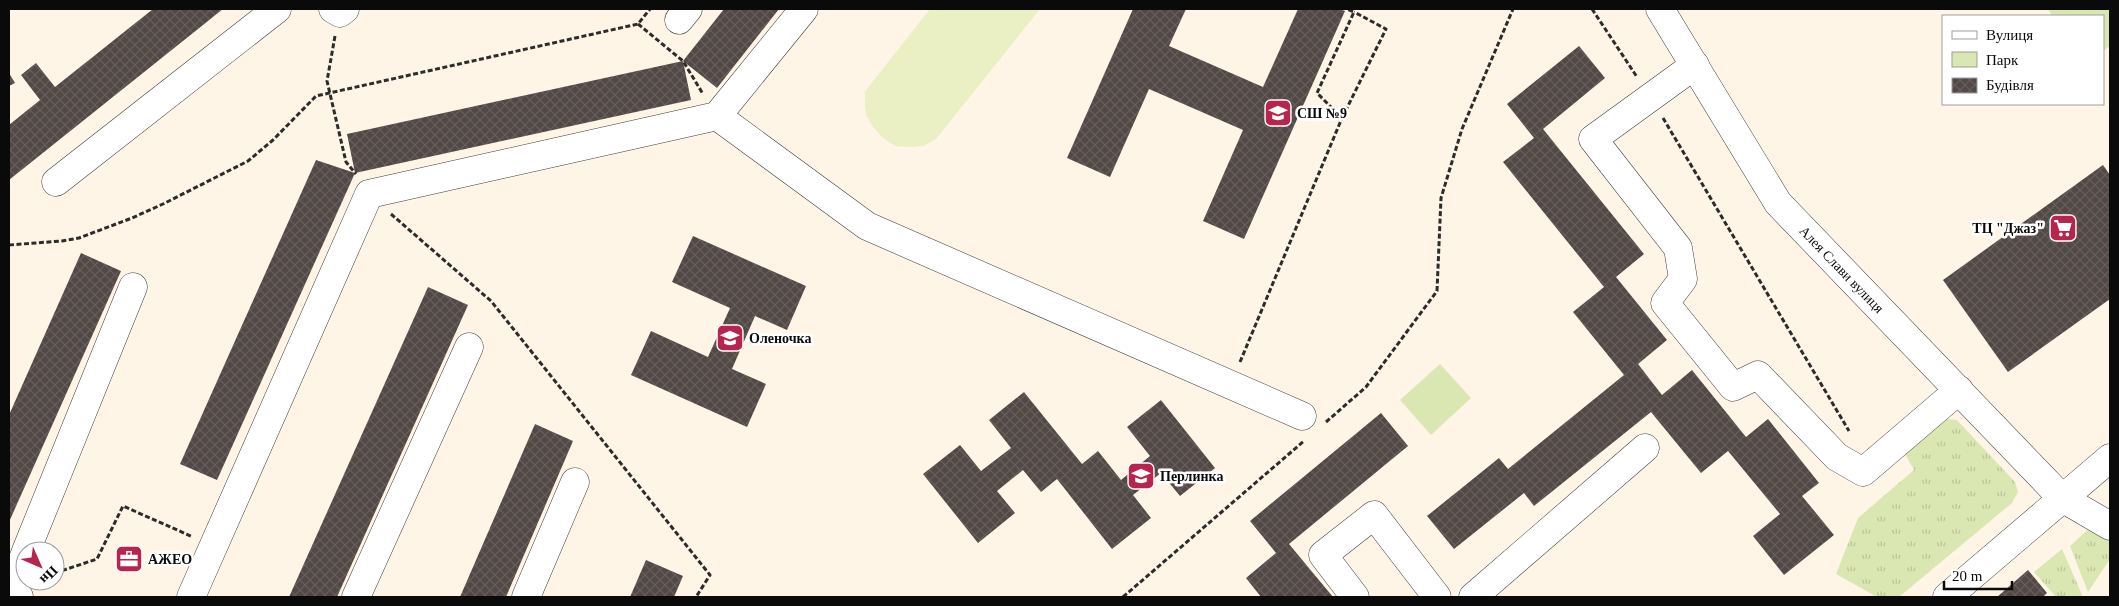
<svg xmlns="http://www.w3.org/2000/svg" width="2119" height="606" font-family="'Times New Roman',serif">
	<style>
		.grass { fill: url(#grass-tufts) }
		.park { fill: #dae7b2 }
		.pitch { fill: #eaefc4 }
		.building { fill: url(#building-cross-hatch) }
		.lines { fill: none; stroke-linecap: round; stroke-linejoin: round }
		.minor-casing { stroke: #3d3d3d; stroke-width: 29 }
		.path { stroke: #2c2c2c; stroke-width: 3; stroke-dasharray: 5 2.5; stroke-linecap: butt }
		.minor { stroke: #fff; stroke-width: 28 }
		.labels { text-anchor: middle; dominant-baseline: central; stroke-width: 5; stroke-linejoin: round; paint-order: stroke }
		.poi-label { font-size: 14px; font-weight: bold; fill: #0a0a0a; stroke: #fff; text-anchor: start }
		.street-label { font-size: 14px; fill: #0a0a0a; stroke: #fff }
	</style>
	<defs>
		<pattern id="grass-tufts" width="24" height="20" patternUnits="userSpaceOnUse" patternTransform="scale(1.25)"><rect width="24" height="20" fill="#dae7b2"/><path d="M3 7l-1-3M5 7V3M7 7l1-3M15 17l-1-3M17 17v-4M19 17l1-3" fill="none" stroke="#bac598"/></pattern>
		<pattern id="building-cross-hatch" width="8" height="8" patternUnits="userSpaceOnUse" patternTransform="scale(1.25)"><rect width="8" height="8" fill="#524846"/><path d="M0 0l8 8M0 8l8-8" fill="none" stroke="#665e5c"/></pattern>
	</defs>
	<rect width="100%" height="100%" fill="#fff5e7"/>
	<g class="grass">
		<path d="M1948 419 1957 420 2015 482 2018 492 2012 503 1899 597H1877L1836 574 1858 518 1914 470 1905 454 1939 423Z"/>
		<path d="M2096 522 2110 540V559L2088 592 2070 546Z"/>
		<path d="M2062 549 2083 597H2056L2034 572Z"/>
	</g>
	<g class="park">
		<path d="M2048 9H2110V46L2103 51V16H2052Z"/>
		<path d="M1440 364 1471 398 1431 435 1400 400Z"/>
	</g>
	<path class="pitch" d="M930 9H1040L936 139 923 146 910 147 895 146 883 138 873 127 866 115 865 106V92L870 85Z"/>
	<g class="building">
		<path d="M153 9H223L9 180V125L40 100 21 75 36 63 55 87Z"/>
		<path d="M724 9H779L717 88 683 61 691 100 355 173 347 134 683 61Z"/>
		<path d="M1133 9H1186L1169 46 1263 87 1298 9H1339L1345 11 1244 239 1203 221 1243 130 1149 89 1110 177 1067 158Z"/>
		<path d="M1579 46 1605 78 1543 129 1644 254 1616 277 1667 340 1638 364 1662 395 1692 370 1746 437 1768 419 1819 483 1802 496 1834 535 1784 575 1753 536 1780 514 1728 451 1701 473 1651 412 1534 506 1524 493 1454 549 1427 516 1499 458 1508 469 1624 375 1573 312 1604 287 1503 162 1534 138 1507 104Z"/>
		<path d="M9 73 15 83 9 86Z"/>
		<path d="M316 160 355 173 217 480 180 464Z"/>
		<path d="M2103 165 2110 175V299L2008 372 1943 280Z"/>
		<path d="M693 236 806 286 787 330 755 316 732 369 766 384 747 427 631 375 651 331 708 357 730 308 672 282Z"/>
		<path d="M81 253 121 271 9 522V415Z"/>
		<path d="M428 287 468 305 337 597H289Z"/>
		<path d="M1024 392 1082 464 1098 451 1121 480 1150 456 1127 427 1161 400 1215 468 1180 496 1161 473 1133 495 1151 518 1112 549 1057 479 1041 492 1023 470 997 491 1015 513 978 543 923 474 960 445 981 471 1011 448 989 420Z"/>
		<path d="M1381 413 1408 446 1289 544 1333 597H1261L1246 578 1276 553 1250 521Z"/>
		<path d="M535 424 573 441 506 597H460Z"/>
		<path d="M646 560 683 576 674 597H630Z"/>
		<path d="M2028 570 2047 593 2043 597H1997Z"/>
	</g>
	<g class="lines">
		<g class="minor-casing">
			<g id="minor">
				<path d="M333 9 340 13 345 9"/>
				<path id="s1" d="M1660 9 1778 203 2062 498 2110 526"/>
				<path d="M679 20 688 9"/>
				<path d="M1695 65 1593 139 1678 248 1683 279 1665 303 1733 387 1758 375 1837 457 1863 472 1959 390"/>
				<path d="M717 116 867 226 1302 416"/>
				<path d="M56 182 277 9"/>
				<path d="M26 551 133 287"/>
				<path d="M19 597 11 588 25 554"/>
				<path d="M191 597 369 194 717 116 804 9"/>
				<path d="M356 597 469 347"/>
				<path d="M526 597 575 482"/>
				<path d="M1355 597 1323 555 1374 515 1437 597"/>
				<path d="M1473 597 1645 448"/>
				<path d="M1947 597 2110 458"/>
			</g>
		</g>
		<g class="path">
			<path d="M1592 9 1637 77"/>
			<path d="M638 24 683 61 703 94"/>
			<path d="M335 36 327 81 346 162 356 174"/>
			<path d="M1342 118 1386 29 1354 12"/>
			<path d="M1663 118 1849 431"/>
			<path d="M391 214 491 301 710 575 696 597"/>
			<path d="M9 245 62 241 79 238 132 218 163 204 248 161 273 140 316 96 638 24 650 9"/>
			<path d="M1240 362 1342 118 1317 93 1354 12 1347 9"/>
			<path d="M1326 422 1366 387 1437 291 1441 198 1462 129 1513 9"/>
			<path d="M55 573 97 559 123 506 193 537"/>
			<path d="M1123 597 1304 441"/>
		</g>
		<use href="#minor" class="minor"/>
	</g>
	<defs>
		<g id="school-square" transform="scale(1.4375)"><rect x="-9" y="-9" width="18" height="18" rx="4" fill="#b7244e" stroke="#fff"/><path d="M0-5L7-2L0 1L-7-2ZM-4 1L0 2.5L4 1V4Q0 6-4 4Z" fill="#fff"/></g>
		<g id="supermarket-square" transform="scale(1.4375)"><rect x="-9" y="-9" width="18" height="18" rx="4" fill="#b7244e" stroke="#fff"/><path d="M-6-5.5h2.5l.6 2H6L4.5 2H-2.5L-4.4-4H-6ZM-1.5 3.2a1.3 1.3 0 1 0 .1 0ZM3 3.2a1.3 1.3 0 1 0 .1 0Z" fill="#fff"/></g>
		<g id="office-square" transform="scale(1.4375)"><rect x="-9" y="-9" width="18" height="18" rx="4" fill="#b7244e" stroke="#fff"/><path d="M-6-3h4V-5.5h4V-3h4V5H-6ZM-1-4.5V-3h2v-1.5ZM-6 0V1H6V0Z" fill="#fff"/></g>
	</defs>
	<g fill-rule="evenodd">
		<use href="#school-square" x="1278" y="113"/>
		<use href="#supermarket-square" x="2063" y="228"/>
		<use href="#school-square" x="730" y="338"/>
		<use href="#school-square" x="1141" y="476"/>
		<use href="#office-square" x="129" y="559"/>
	</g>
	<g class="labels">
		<g class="poi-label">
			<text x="1297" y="113">СШ №9</text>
			<text x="2044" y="228" text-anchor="end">ТЦ "Джаз"</text>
			<text x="749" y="338">Оленочка</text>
			<text x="1160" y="476">Перлинка</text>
			<text x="148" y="559">АЖЕО</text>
		</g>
		<g class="street-label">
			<text stroke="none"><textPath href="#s1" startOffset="319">Алея Слави вулиця</textPath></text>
		</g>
	</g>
	<rect width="2119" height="606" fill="none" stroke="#0a0a0a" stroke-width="20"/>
	<rect x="1942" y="15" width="162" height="90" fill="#ffffff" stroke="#9d9d9d"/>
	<rect x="1952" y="31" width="25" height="8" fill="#ffffff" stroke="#9d9d9d"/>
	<text x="1986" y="40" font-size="15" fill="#0a0a0a">Вулиця</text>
	<rect x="1952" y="52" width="25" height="15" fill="#dae7b2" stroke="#9d9d9d"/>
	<text x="1986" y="65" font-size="15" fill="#0a0a0a">Парк</text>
	<rect x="1952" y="78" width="25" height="15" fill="url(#building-cross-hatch)" stroke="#9d9d9d"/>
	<text x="1986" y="90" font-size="15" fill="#0a0a0a">Будівля</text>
	<g transform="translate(40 566) rotate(135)"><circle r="24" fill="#ffffff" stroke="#9d9d9d"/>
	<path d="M0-4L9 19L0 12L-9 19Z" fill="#b7244e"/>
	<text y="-8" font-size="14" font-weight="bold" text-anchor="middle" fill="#0a0a0a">Пн</text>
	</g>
	<path d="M1944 581v8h68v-8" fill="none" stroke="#0a0a0a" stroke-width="2.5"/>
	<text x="1952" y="581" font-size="15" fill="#0a0a0a" stroke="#ffffff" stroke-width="4" paint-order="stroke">20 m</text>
</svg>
